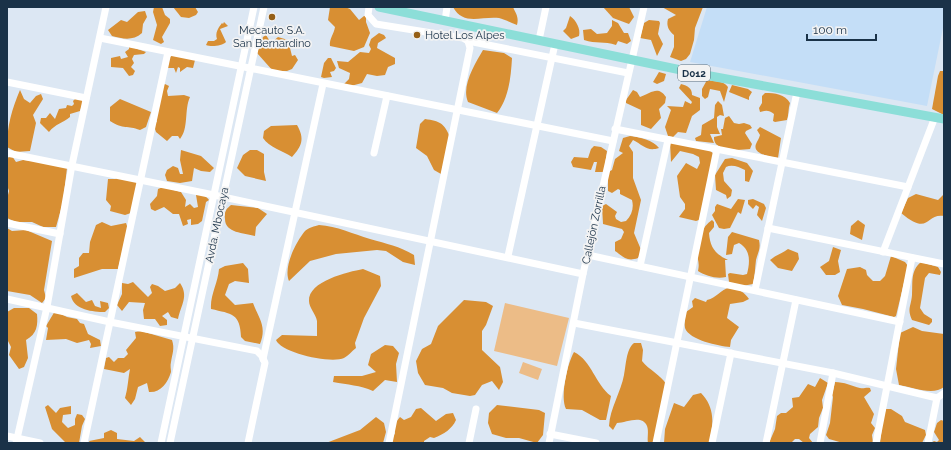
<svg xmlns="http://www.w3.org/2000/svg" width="951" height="450" font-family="Raleway,sans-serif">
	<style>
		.built { fill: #c4def7 }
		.green { fill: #ecbc87 }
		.forest { fill: #d88f33 }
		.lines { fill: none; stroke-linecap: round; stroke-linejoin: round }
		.minor { stroke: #fff; stroke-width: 7 }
		.major { stroke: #8cded8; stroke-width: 9 }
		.poi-dot { fill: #955f16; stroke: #f3f3f3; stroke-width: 1.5 }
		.labels { text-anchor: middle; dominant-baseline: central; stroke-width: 3.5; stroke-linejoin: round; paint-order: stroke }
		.shield { fill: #f3f3f3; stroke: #5b6c7b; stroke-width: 1 }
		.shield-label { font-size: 10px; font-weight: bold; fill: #1a3248 }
		.poi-label { font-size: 11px; fill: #1a3248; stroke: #f3f3f3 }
		.street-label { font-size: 11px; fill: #1a3248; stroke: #f3f3f3 }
	</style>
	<rect width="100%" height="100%" fill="#dce7f3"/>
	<path class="built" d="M707 7H944V23L927 106 690 62Z"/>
	<g class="green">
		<path d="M505 303 569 318 557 366 494 351Z"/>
		<path d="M523 362 542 369 538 380 519 373Z"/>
	</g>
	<g class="forest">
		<path d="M154 7H162L165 15 170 19V23L162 37 164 42 161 44 153 40 157 25 153 12Z"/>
		<path d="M173 7H195L198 12 196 15 189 18 181 17Z"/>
		<path d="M330 7H345L350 9 359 20 364 16H366V22L370 33 364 47 354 51 330 46C329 39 334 34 335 27L328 20Z"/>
		<path d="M453 7H513C516 14 519 17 517 25 511 23 504 19 499 18 481 16 463 26 453 7Z"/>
		<path d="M603 7H629L634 17 629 24 613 18Z"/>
		<path d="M662 7H703L695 28 694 40 690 54 686 59 681 61 670 57 674 47V35C669 31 666 26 668 19L676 15Z"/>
		<path d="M145 11 147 17 143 24 142 33C133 41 123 39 112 36L108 30 121 20 127 22 138 12Z"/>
		<path d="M570 16C576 20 581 29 579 36L571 39 563 31 566 28Z"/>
		<path d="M612 20 618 23 624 33H628L631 41 627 44 618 41 616 45C604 41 596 44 584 40L583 30 591 29 597 34 607 33 612 26Z"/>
		<path d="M649 20 659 21 660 23 658 34 663 44 657 56 651 40 640 38 644 23Z"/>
		<path d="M224 22 228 26 220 29 226 42C222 46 211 47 206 45L208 41H214L217 39C215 33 218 28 222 23L223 24Z"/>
		<path d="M379 33 384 35 386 38 378 43 377 48 395 58V64L388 67 385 75 377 76 367 74 362 83 347 87 344 84 349 79 350 73 339 68 337 61 348 62 360 52 369 53 371 49 369 45 371 39Z"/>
		<path d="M266 35 271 43 278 37 288 40 292 56 295 55 298 60 292 69 287 71H273L257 53 263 37Z"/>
		<path d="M129 46 146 52 144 54 134 55 132 59 134 63 131 67 135 71 133 75 129 76 123 68 111 67V58L120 56 121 59 128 57 125 52 129 49Z"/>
		<path d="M483 50 504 53 512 58C511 76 509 98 497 113L468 102C461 86 475 64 483 50Z"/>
		<path d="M173 55 195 60 193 68 187 67 180 72V68L178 67 176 73 174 68H168L167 59Z"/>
		<path d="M328 58H331L336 68 334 71 330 72 332 77 324 78 321 77 324 63Z"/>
		<path d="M940 71H944V115L932 109 938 76Z"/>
		<path d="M659 72 666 74 664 81 657 84 653 82Z"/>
		<path d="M707 80C715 82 723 80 728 87L724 102 720 91 710 89 708 97 705 99 702 96V89Z"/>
		<path d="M165 84 169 86 167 91 168 96 184 95 190 97C184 110 189 128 180 139L178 136H172L167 141 156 132 154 126 157 121 154 118 162 86Z"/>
		<path d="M681 84C688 86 692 88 692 95L700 98V110L692 116 686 133 678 132 673 137 668 136 665 127 671 110 667 106 683 107 685 101 691 104 692 102 679 88Z"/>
		<path d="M732 85 748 89 752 92 749 97V100L729 92Z"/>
		<path d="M20 90 24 99 30 103 36 96 41 94 43 99 33 115 36 123 30 151 16 152 7 147C7 126 12 109 20 90Z"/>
		<path d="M633 90 637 92 640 97C651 93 658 85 666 97L665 103 659 109 661 118 651 129 641 125V110L626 103V100Z"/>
		<path d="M765 93C775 93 785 94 790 103 788 109 789 114 787 120L775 122 773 121 774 114C769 110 766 110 760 112L759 108 762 103V96Z"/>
		<path d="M75 99H81L83 102 80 111 70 114V117C63 123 55 124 49 132L40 123 41 118H46L50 113 55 119 59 109 66 108 67 105 72 106 74 104 73 101Z"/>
		<path d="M120 99 151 112 146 127 140 130C127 125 124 130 110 121V107Z"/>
		<path d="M718 101 722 105 724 116 720 115 717 117V127L720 134H710L714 143 696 141 695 138 701 135 702 125 714 118 715 105Z"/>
		<path d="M729 116 734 123 739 124 744 123 750 125 752 128 746 131 745 133 752 144 750 149C741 150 713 153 714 137L722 135 721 129H723L725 118Z"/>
		<path d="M425 119C440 121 444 123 450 137L441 174 434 170 427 156 416 148 420 124Z"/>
		<path d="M297 125C305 139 302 146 292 157 283 151 269 147 263 138L264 131 271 126Z"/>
		<path d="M760 127 781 138 778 158C771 157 752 154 756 144 757 141 759 139 760 135L757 130Z"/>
		<path d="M630 136C640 137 653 140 659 148 647 152 643 145 633 140L629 146 633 152V178L641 200 634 233 642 252 638 258C627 262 624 257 615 251V242L621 239 624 232 622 229 603 224 602 206 606 204 617 212 615 216 616 219 621 222 626 221C632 215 634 208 632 200L620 194V190L618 189 612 193 608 191V172L612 170 615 159 623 153 619 151 623 138Z"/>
		<path d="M670 142 709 150 714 154 702 219 696 221 679 217 685 209V204L680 197 677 176 686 163 697 169 700 163 699 157 693 154 680 151 671 162Z"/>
		<path d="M594 146 601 147 607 151 604 172H595L597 162H594L591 170 573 167 571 162 574 157 588 158 591 149Z"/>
		<path d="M181 150 201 156 214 168 210 172 201 171 194 168 192 181 180 183 167 181 165 175 167 170 173 166 178 168 180 174H183L180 160Z"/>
		<path d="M250 150H257L264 154V172L266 181 245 176 237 168 243 155Z"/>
		<path d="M12 156 16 162 23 160 44 162 67 168 63 202 56 227H43L32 222H16L7 218V199L9 191 7 185V158Z"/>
		<path d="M732 158 747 163 753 171 749 182 745 181V170C739 167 732 164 726 167L723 173 724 181 732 190 731 196 727 199 726 195 716 190 715 175 725 159Z"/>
		<path d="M121 176 137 182 138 186 135 191V202L131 213 125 215 110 211 111 206 106 200 108 179H115Z"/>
		<path d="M163 187 181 192 186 200 185 207 190 204 194 208 198 207 196 195C201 194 206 195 209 200L206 202 202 221 198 224 191 225V219L187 220 188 224 183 226 179 214H173L164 207 155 211 151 209 150 204 157 196 158 189Z"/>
		<path d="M916 194 938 200 944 194V216C925 213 930 237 901 213L908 198Z"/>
		<path d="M738 199 745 200 741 214 738 212 730 228 724 229 719 228 712 215 715 211V207L717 204 731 209Z"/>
		<path d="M753 199 764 204 766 208 762 221 757 215 759 207 756 205 753 209 748 204V200Z"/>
		<path d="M231 205 258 208 267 214 256 227 255 236C244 233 225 233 225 219 224 212 226 209 231 205Z"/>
		<path d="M712 220 714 222V227L709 233C710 247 715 254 728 260H725L726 277C716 279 706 276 698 271 700 261 697 260 697 252 697 241 702 226 712 220Z"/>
		<path d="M858 220 865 225 862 240 850 234 851 226Z"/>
		<path d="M102 222 111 226 126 223 128 229 118 269H102L74 278V269L79 266V258L83 253H89L90 242 96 225Z"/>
		<path d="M319 225C337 226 353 234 370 239 387 244 399 246 414 255L415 265 403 262 386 251 377 250 336 254 310 261 289 281C283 267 296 242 305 231 308 228 315 226 319 225Z"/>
		<path d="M7 228 12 231 26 230 52 241 44 290 46 298 42 303 30 295 7 291Z"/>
		<path d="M732 232 759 240C761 249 758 252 756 260 755 268 755 275 753 284L737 287 729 282 728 274 730 273 743 275 747 274C750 262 751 250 739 243L734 245 732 254 726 255 728 237Z"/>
		<path d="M833 247 841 250 838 261 840 272 835 275H826L820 267 829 261Z"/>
		<path d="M788 249 798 253 799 259 792 271 778 268 770 260C776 255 781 254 788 249Z"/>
		<path d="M891 256 905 262 908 266 896 316 894 317 863 309 842 305 838 296 847 269 860 267 866 270 867 275 873 281H880L885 276Z"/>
		<path d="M921 262 938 267 941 272 940 275 929 273 925 278 920 308 924 314 932 319V322L929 325 912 320C907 308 911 307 912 295 913 283 910 271 921 262Z"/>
		<path d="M243 263 248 269 249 283 235 281 229 284 225 295 235 305 253 303C259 319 267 326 260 344L245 341 241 337C240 313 232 314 211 309 210 295 218 283 219 269L225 266Z"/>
		<path d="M363 269 380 276 381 286 364 318 355 343 356 348C352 351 348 356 344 358 331 364 281 353 276 340L282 335 317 336C317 331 317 326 317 321 316 314 309 308 309 301 308 281 348 272 363 269Z"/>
		<path d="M133 282 148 297 152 293 150 287 152 284 158 286 165 291 175 288 180 283C189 296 181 305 178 319L171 317 168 312 162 316 167 320V325L160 326 155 319H144L143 310 145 303 129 302 122 311 117 305 122 294V283L128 284Z"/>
		<path d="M731 287C738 288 745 293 749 299L743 302 730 304 727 318 739 327 731 340 730 347C719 346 689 340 685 328 684 323 685 317 686 312L693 307 692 301 695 298 706 302 707 300C717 298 719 290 731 287Z"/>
		<path d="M77 293 86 302 92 300 95 306 101 308 100 301 108 303 109 308 105 312C93 312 74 310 71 296Z"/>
		<path d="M464 300 486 302 493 306 486 325 482 331V350L500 367 503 382 499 390 492 381 482 385 475 395 470 396 452 393 443 388 425 385 418 373 416 361 422 349 431 344 438 326Z"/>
		<path d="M14 308H29L37 314C38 325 37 334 26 340L28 358 24 367 19 369 9 355 11 347 7 339V312Z"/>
		<path d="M55 311 67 317 77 319 80 323 84 324 88 334 100 340 101 346 90 348 91 344 89 340 77 343 66 339 46 340 48 328 46 326Z"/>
		<path d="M913 327 922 331 944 334V387C933 396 912 387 899 385L896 369 900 333Z"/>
		<path d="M141 331 172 340C175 349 172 354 171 362 170 366 171 369 171 372 168 383 160 393 149 392L147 383 138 387 135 399 131 405 125 398C128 388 128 379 130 369L124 373 104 369 106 358 109 357 114 362 118 358H124L128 354 126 350 136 338 135 332Z"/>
		<path d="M634 343H641L643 350 642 361C649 370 661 375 666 384L656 443H648C647 438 649 431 647 426 642 414 626 423 617 423L613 430 609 426C610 408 621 392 624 375 626 366 626 349 634 343Z"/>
		<path d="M385 345 393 346 399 353 396 364 397 382 385 380 373 391C360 385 348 385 333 382L334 376H362L376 372 368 365 371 354Z"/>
		<path d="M574 352C592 361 595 384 611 396L606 420H600L582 410 566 409C560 397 567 364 574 352Z"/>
		<path d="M820 378 828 383 822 400 823 408 819 418 818 427 810 434 809 438 813 443H804L799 439H795L791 443H769L775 429 777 416 781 413H786L793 407 792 398 799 397 808 384 815 387Z"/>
		<path d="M835 382C844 382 852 386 860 388 864 389 866 387 870 388L871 391 864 397 874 414 871 423 875 428 872 435 873 443H843L829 439 826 435 830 423 833 397 832 395Z"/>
		<path d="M701 393C715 407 714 425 709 443H664L665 429 674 403 684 407 693 395Z"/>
		<path d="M48 405 56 413 60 408 71 406V414L63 415 62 422 68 428 75 425V419L77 414 82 415 85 419 82 426 79 443H66L52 429 45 407Z"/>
		<path d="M497 405 539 410 545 413 543 435 537 443 519 438H506L492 434 488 423 489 413Z"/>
		<path d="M421 408 436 421 446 414 453 413 456 420C452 429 444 434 434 438L430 437 424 441V443H390L395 433 392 427 400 417 404 420 411 417 416 409Z"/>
		<path d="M886 409H891L902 416 905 422 925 430 926 435 922 443H880L883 418Z"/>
		<path d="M376 417 384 423 386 432 383 443H326L360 430Z"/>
		<path d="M941 420 944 421V443H931L934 441 937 442 939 440 934 432 937 423Z"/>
		<path d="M111 430 117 433V439L134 441 140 437 146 443H90L89 441 104 438V433Z"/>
	</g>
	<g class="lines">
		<g class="minor">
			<path d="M369 7 368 15 376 24 463 38 468 41 470 48 389 443"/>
			<path d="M445 21 447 7"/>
			<path d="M100 38 613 141"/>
			<path d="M539 40 546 7"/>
			<path d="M468 41 628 73"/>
			<path d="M7 82 86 98"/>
			<path d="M615 129 908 187"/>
			<path d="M7 153 214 195 583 274"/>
			<path d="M374 153 387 96"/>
			<path d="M7 223 60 234"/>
			<path d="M768 228 944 264"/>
			<path d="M883 252 935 117"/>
			<path d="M588 255 900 322"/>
			<path d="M508 256 555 44"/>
			<path d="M640 266 668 140"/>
			<path d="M755 290 797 92"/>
			<path d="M7 299 110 322 257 351 262 356 265 363 248 443"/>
			<path d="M574 323 833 373 937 398"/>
			<path d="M263 359 323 84"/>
			<path d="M550 434 596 443"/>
			<path d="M7 436 40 443"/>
			<path d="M16 443 47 307 72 165 106 7"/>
			<path d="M84 443 168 52"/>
			<path d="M161 443 254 7"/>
			<path d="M170 443 264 7"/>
			<path d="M469 443 476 409"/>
			<path d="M549 443 583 274 644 7"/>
			<path d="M656 443 717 149"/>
			<path d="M712 443 731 353"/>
			<path d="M766 443 796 300"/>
			<path d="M820 443 833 373"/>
			<path d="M876 443 912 258"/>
			<path d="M928 443 937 398 944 393"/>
		</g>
		<path class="major" d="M379 7 705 75 944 119"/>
	</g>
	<g class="poi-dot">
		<circle cx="272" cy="17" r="4"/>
		<circle cx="417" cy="35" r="4"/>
	</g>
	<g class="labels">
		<rect class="shield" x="678" y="65" width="32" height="16" rx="3"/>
		<g class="shield-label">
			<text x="694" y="73">D012</text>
		</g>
		<g class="poi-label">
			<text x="272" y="30">Mecauto S.A.<tspan x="272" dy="13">San Bernardino</tspan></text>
			<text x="425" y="35" text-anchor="start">Hotel Los Alpes</text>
		</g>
		<g class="street-label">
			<text transform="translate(217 225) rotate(-78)">Avda. Mbocaya</text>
			<text transform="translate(594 225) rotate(-78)">Callejón Zorrilla</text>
		</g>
	</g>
	<rect width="951" height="450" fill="none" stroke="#1a3248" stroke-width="16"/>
	<path d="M807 34v6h69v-6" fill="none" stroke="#1a3248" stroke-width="2"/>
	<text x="813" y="34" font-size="12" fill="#1a3248" stroke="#f3f3f3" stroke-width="3" paint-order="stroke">100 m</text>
</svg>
